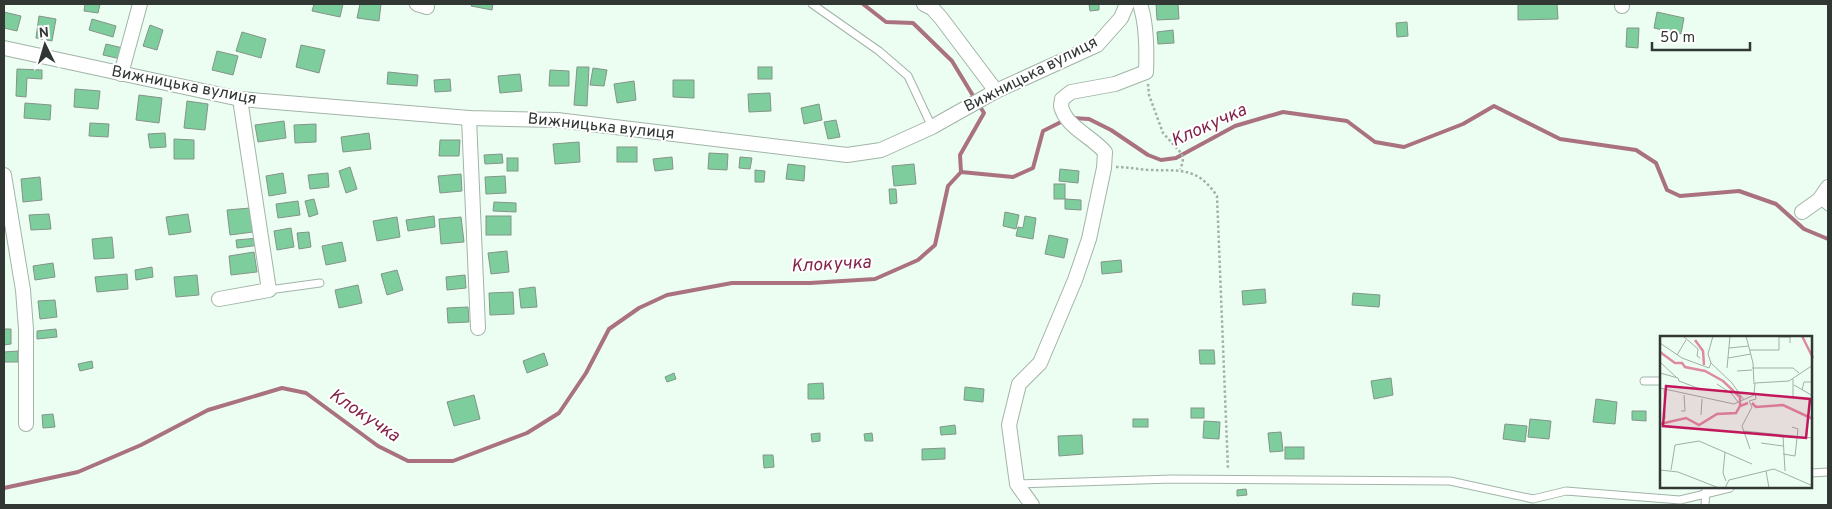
<svg xmlns="http://www.w3.org/2000/svg" width="1832" height="509" font-family="Overpass,sans-serif">
	<style>
		.lines { fill: none; stroke-linecap: round; stroke-linejoin: round }
		.stream { stroke: #aa7281; stroke-width: 4 }
		.building { fill: #7ecd9d; stroke: #849489 }
		.lane-casing { stroke: #a2b4a8; stroke-width: 9 }
		.street-casing { stroke: #a2b4a8; stroke-width: 16 }
		.path { stroke: #a3b0a7; stroke-width: 2.5; stroke-dasharray: 2.5 2.5; stroke-linecap: butt }
		.lane { stroke: #fff; stroke-width: 7 }
		.street { stroke: #fff; stroke-width: 14 }
		.labels { text-anchor: middle; dominant-baseline: central; stroke-width: 4; stroke-linejoin: round; paint-order: stroke }
		.street-label { font-size: 16px; fill: #313834; stroke: #fff }
		.water-label { font-size: 18px; font-style: italic; fill: #842348; stroke: #fff }
		.inset-river { fill: none; stroke: #de8ba2; stroke-width: 2.5 }
		.inset-road { fill: none; stroke: #a1afa6; stroke-width: 1 }
		.view { fill: #c2185b; fill-opacity: 0.15; stroke: #c2185b; stroke-width: 2.5 }
		.inset-edge { fill: none; stroke: #313834; stroke-width: 2.5 }
	</style>
	<rect width="100%" height="100%" fill="#ecfef2"/>
	<g class="lines">
		<g class="stream">
			<path d="M863 4 886 22 913 23 952 61 975 99"/>
			<path d="M1072 118 1089 119 1111 130 1148 155 1161 160 1176 158 1235 126 1283 112 1347 121 1375 142 1404 147 1463 124 1494 106 1560 139 1636 150 1656 163 1667 190 1680 196 1739 191 1776 204 1804 229 1828 239"/>
			<path d="M961 172 960 155 984 113 979 105"/>
			<path d="M4 488 78 472 141 445 208 410 282 388 306 393 378 446 408 461H453L527 433 559 413 586 373 609 329 639 308 667 295 732 283H810L875 279 918 260 935 245 948 186 961 172 1013 177 1033 168 1043 131 1065 120"/>
		</g>
	</g>
	<g class="building">
		<path d="M85 4H100L98 13 84 11Z"/>
		<path d="M314 4H343L340 17 312 11Z"/>
		<path d="M360 4H381L379 21 357 18Z"/>
		<path d="M472 4H493L492 10 471 6Z"/>
		<path d="M1089 4H1099V10L1090 11Z"/>
		<path d="M1156 4H1178L1179 19 1157 20Z"/>
		<path d="M1518 4H1557L1558 19 1518 20Z"/>
		<path d="M4 12 21 16 17 31 4 28Z"/>
		<path d="M1657 12 1684 18 1681 34 1654 28Z"/>
		<path d="M39 16 56 19 52 41 36 38Z"/>
		<path d="M92 19 116 26 113 37 89 30Z"/>
		<path d="M1407 22 1408 36 1397 37 1396 23Z"/>
		<path d="M150 25 163 30 157 50 143 46Z"/>
		<path d="M1627 28H1639L1638 48 1626 47Z"/>
		<path d="M1173 30 1174 43 1158 44 1157 32Z"/>
		<path d="M242 32 266 39 261 58 236 51Z"/>
		<path d="M106 44 123 48 121 59 103 55Z"/>
		<path d="M301 45 325 50 319 73 296 67Z"/>
		<path d="M217 51 238 56 233 75 212 70Z"/>
		<path d="M577 67H589L587 106 574 105Z"/>
		<rect x="758" y="67" width="14" height="12"/>
		<path d="M593 68 607 70 604 86 590 85Z"/>
		<path d="M17 69 42 70V79L27 78 26 97 16 96Z"/>
		<path d="M550 70 569 71V86H549Z"/>
		<path d="M388 72 418 75 417 86 387 84Z"/>
		<path d="M520 74 522 91 500 93 498 76Z"/>
		<path d="M450 79 451 91 435 92 434 80Z"/>
		<path d="M673 80H694V98L673 97Z"/>
		<path d="M634 81 636 100 617 103 614 84Z"/>
		<path d="M75 89 100 91 98 109 74 107Z"/>
		<path d="M770 93 771 111 749 112 748 94Z"/>
		<path d="M139 95 162 98 159 123 136 120Z"/>
		<path d="M187 101 208 104 205 130 184 128Z"/>
		<path d="M25 103 51 105 50 120 24 118Z"/>
		<path d="M819 104 822 120 804 124 801 108Z"/>
		<path d="M836 120 840 137 828 139 824 122Z"/>
		<path d="M284 121 286 138 258 142 255 125Z"/>
		<path d="M90 123 109 124 108 137 89 136Z"/>
		<path d="M316 124V142L295 143 294 125Z"/>
		<path d="M165 133 166 147 150 148 148 134Z"/>
		<path d="M369 133 371 149 343 152 341 137Z"/>
		<path d="M174 139 194 140V159H174Z"/>
		<path d="M440 140H460L459 156H439Z"/>
		<path d="M579 142 580 162 555 164 553 144Z"/>
		<rect x="617" y="147" width="20" height="15"/>
		<path d="M709 153 728 154 727 170 708 169Z"/>
		<path d="M502 154 503 163 485 164 484 155Z"/>
		<path d="M672 157 673 169 655 171 653 159Z"/>
		<path d="M740 157 752 158 750 169 739 168Z"/>
		<rect x="507" y="158" width="11" height="13"/>
		<path d="M788 164 805 166 804 181 786 179Z"/>
		<path d="M914 164 916 184 894 186 892 166Z"/>
		<path d="M350 167 357 189 346 193 339 171Z"/>
		<path d="M1060 169 1079 171 1078 183 1059 181Z"/>
		<path d="M755 170 765 171 764 182H755Z"/>
		<path d="M283 173 286 193 269 196 266 176Z"/>
		<path d="M328 173 329 187 310 189 308 175Z"/>
		<path d="M461 174 462 191 440 193 438 176Z"/>
		<path d="M505 176 506 193 486 194 485 177Z"/>
		<path d="M40 177 42 200 23 202 21 179Z"/>
		<rect x="1054" y="184" width="11" height="15"/>
		<path d="M889 189H896L897 203 890 204Z"/>
		<path d="M314 199 318 214 309 217 305 201Z"/>
		<path d="M1065 199 1081 200V210L1065 209Z"/>
		<path d="M298 201 300 215 278 218 276 204Z"/>
		<path d="M494 202 516 203V212L493 211Z"/>
		<path d="M250 208 253 232 230 235 227 210Z"/>
		<path d="M1005 212 1019 215 1016 229 1003 226Z"/>
		<path d="M49 214 51 229 31 230 29 215Z"/>
		<path d="M188 214 191 232 169 235 166 217Z"/>
		<path d="M434 216 435 227 408 231 406 220Z"/>
		<rect x="486" y="216" width="25" height="19"/>
		<path d="M1025 216 1036 218 1033 239 1016 236 1018 227 1023 228Z"/>
		<path d="M397 217 400 237 377 241 373 221Z"/>
		<path d="M461 217 464 242 441 244 439 219Z"/>
		<path d="M291 228 294 247 277 250 274 231Z"/>
		<path d="M309 232 311 247 299 249 297 233Z"/>
		<path d="M1049 235 1068 239 1064 258 1045 254Z"/>
		<path d="M112 237 114 258 94 259 92 239Z"/>
		<path d="M259 238 260 245 237 248 236 240Z"/>
		<path d="M342 242 346 261 326 265 322 246Z"/>
		<path d="M507 251 509 272 491 274 488 253Z"/>
		<path d="M254 252 257 272 231 275 229 256Z"/>
		<path d="M1121 260 1122 272 1102 274 1101 262Z"/>
		<path d="M53 263 55 277 35 280 33 266Z"/>
		<path d="M152 267 153 277 136 280 135 270Z"/>
		<path d="M397 270 403 290 387 295 381 274Z"/>
		<path d="M127 274 128 289 97 292 95 277Z"/>
		<path d="M197 275 199 295 176 297 174 277Z"/>
		<path d="M465 275 466 288 447 290 446 277Z"/>
		<path d="M358 285 362 303 339 308 335 290Z"/>
		<path d="M535 287 537 307 521 308 519 289Z"/>
		<path d="M1265 289 1266 303 1243 305 1242 291Z"/>
		<path d="M513 292 514 314 490 315 489 293Z"/>
		<path d="M1353 293 1380 295 1379 307 1352 305Z"/>
		<path d="M55 300 57 317 40 319 38 301Z"/>
		<path d="M468 307 469 322 448 323 447 308Z"/>
		<path d="M4 329H11V344L4 345Z"/>
		<path d="M56 329 57 337 37 339V331Z"/>
		<path d="M1199 350H1214L1215 364H1200Z"/>
		<path d="M18 351V362H4V352Z"/>
		<path d="M544 353 548 365 527 373 523 361Z"/>
		<path d="M92 361 93 368 80 371 78 364Z"/>
		<path d="M674 373 676 379 667 382 665 377Z"/>
		<path d="M1391 378 1393 395 1374 399 1371 381Z"/>
		<path d="M823 383 824 399H808V384Z"/>
		<path d="M965 387 984 389 983 402 964 400Z"/>
		<path d="M474 395 480 419 454 426 447 402Z"/>
		<path d="M1596 399 1617 402 1615 424 1593 422Z"/>
		<rect x="1191" y="408" width="13" height="10"/>
		<path d="M1632 411H1646V421L1632 420Z"/>
		<path d="M53 414 55 427 43 428 42 415Z"/>
		<rect x="1133" y="419" width="15" height="8"/>
		<path d="M1530 419 1551 421 1549 439 1528 437Z"/>
		<path d="M1204 421 1220 422 1219 439 1203 438Z"/>
		<path d="M1505 424 1527 426 1525 442 1503 439Z"/>
		<path d="M955 425 956 434 941 435 940 427Z"/>
		<path d="M1281 432 1283 451 1270 452 1268 433Z"/>
		<path d="M820 433V441L812 442 811 434Z"/>
		<path d="M872 433 873 441H865L864 434Z"/>
		<path d="M1082 435 1083 454 1059 456 1058 436Z"/>
		<rect x="1285" y="447" width="19" height="12"/>
		<path d="M945 448V459L922 460V449Z"/>
		<path d="M763 455H773L774 467 764 468Z"/>
		<path d="M1246 489 1247 495 1237 496V490Z"/>
	</g>
	<g class="lines">
		<g class="lane-casing">
			<g id="lane">
				<path d="M812 4 879 51 908 76 932 127"/>
				<path d="M1819 200 1828 207"/>
				<path d="M269 290 320 283"/>
				<path d="M1644 381H1661"/>
				<path d="M1811 473 1828 472"/>
				<path d="M1017 484 1172 479 1450 481 1533 499 1566 491 1680 500 1730 488"/>
				<path d="M1705 505 1706 488"/>
			</g>
		</g>
		<g class="street-casing">
			<g id="street">
				<path d="M417 4 427 7"/>
				<path d="M924 4 932 8 941 18 996 91"/>
				<path d="M1622 4V6"/>
				<path d="M4 48 240 99 469 118 557 120 847 155 881 150 932 127 996 91 1097 45 1121 18 1127 4"/>
				<path d="M121 74 140 4"/>
				<path d="M469 118 478 328"/>
				<path d="M4 175 23 290 26 329V424"/>
				<path d="M1802 212 1819 200 1828 187"/>
				<path d="M219 299 269 290 240 99"/>
				<path d="M1032 505 1017 484 1009 425 1019 384 1040 363 1075 280 1089 239 1104 168 1105 152C1091 136 1065 126 1061 106L1062 99 1071 92 1115 84 1146 72C1147 49 1147 25 1140 4"/>
			</g>
		</g>
		<g class="path">
			<path d="M1148 84 1149 95 1163 133 1182 154 1183 162 1180 169"/>
			<path d="M1116 167C1127 167 1137 169 1148 170 1179 171 1197 166 1217 196L1228 470"/>
		</g>
		<use href="#lane" class="lane"/>
		<use href="#street" class="street"/>
	</g>
	<g class="labels">
		<g class="street-label">
			<text transform="translate(1031 75) rotate(-27)">Вижницька вулиця</text>
			<text transform="translate(184 86) rotate(11)">Вижницька вулиця</text>
			<text transform="translate(601 127) rotate(6)">Вижницька вулиця</text>
		</g>
		<g class="water-label">
			<text transform="translate(1209 126) rotate(-24)">Клокучка</text>
			<text transform="translate(831 265) rotate(-3)">Клокучка</text>
			<text transform="translate(364 416) rotate(34)">Клокучка</text>
		</g>
	</g>
	<g transform="translate(1660 336)">
		<rect width="152" height="152" fill="#ecfef2"/>
		<path class="inset-river" d="M142 0 153 22M35 4 43 15 44 29M0 16 15 27H22L25 31 45 35 63 45 80 61V70M92 67 96 71 123 69 153 83M0 88 26 82 39 89 57 78 76 77 80 70 88 67"/>
		<path class="inset-road" d="M23 0 38 13 37 20 40 22M53 0 48 18 51 27 72 47 84 64M86 0 93 27 94 48M119 1H130V7M0 7 22 22 49 32 51 27M69 12 89 10M90 14H119V0M17 19 26 4M68 22 91 18M0 26 16 41M67 32 70 0M92 32H133L139 37M77 35 92 34M0 37 18 42 19 45 40 53M133 43V62M57 48 72 58 78 66M134 49 153 60M0 52 74 68 94 59 95 47 129 45 153 29M4 53 5 83M142 54 144 46H153M21 75H25L24 59M41 79 42 63M83 95 153 102M123 100 125 135M101 107 123 110M90 113 82 90 92 71 89 65 96 63 95 57M65 116 63 137 66 145M123 118 135 120 138 93 132 91M0 134 18 136 59 152M11 134 15 109 39 105 92 128M106 135 109 152M65 152 69 144 114 133 153 150"/>
		<path class="view" d="M6 50 150 63 146 102 3 90Z"/>
		<rect width="152" height="152" class="inset-edge"/>
	</g>
	<rect width="1832" height="509" fill="none" stroke="#313834" stroke-width="10"/>
	<g transform="translate(45 45) rotate(355)" stroke="#ffffff" stroke-width="4" paint-order="stroke">
	<path d="M0-4L9 19L0 12L-9 19Z" fill="#313834"/>
	<text y="-8" font-size="14" font-weight="bold" text-anchor="middle" fill="#313834">N</text>
	</g>
	<path d="M1652 42v8h98v-8" fill="none" stroke="#313834" stroke-width="2.5"/>
	<text x="1660" y="42" font-size="15" fill="#313834" stroke="#ffffff" stroke-width="4" paint-order="stroke">50 m</text>
</svg>
